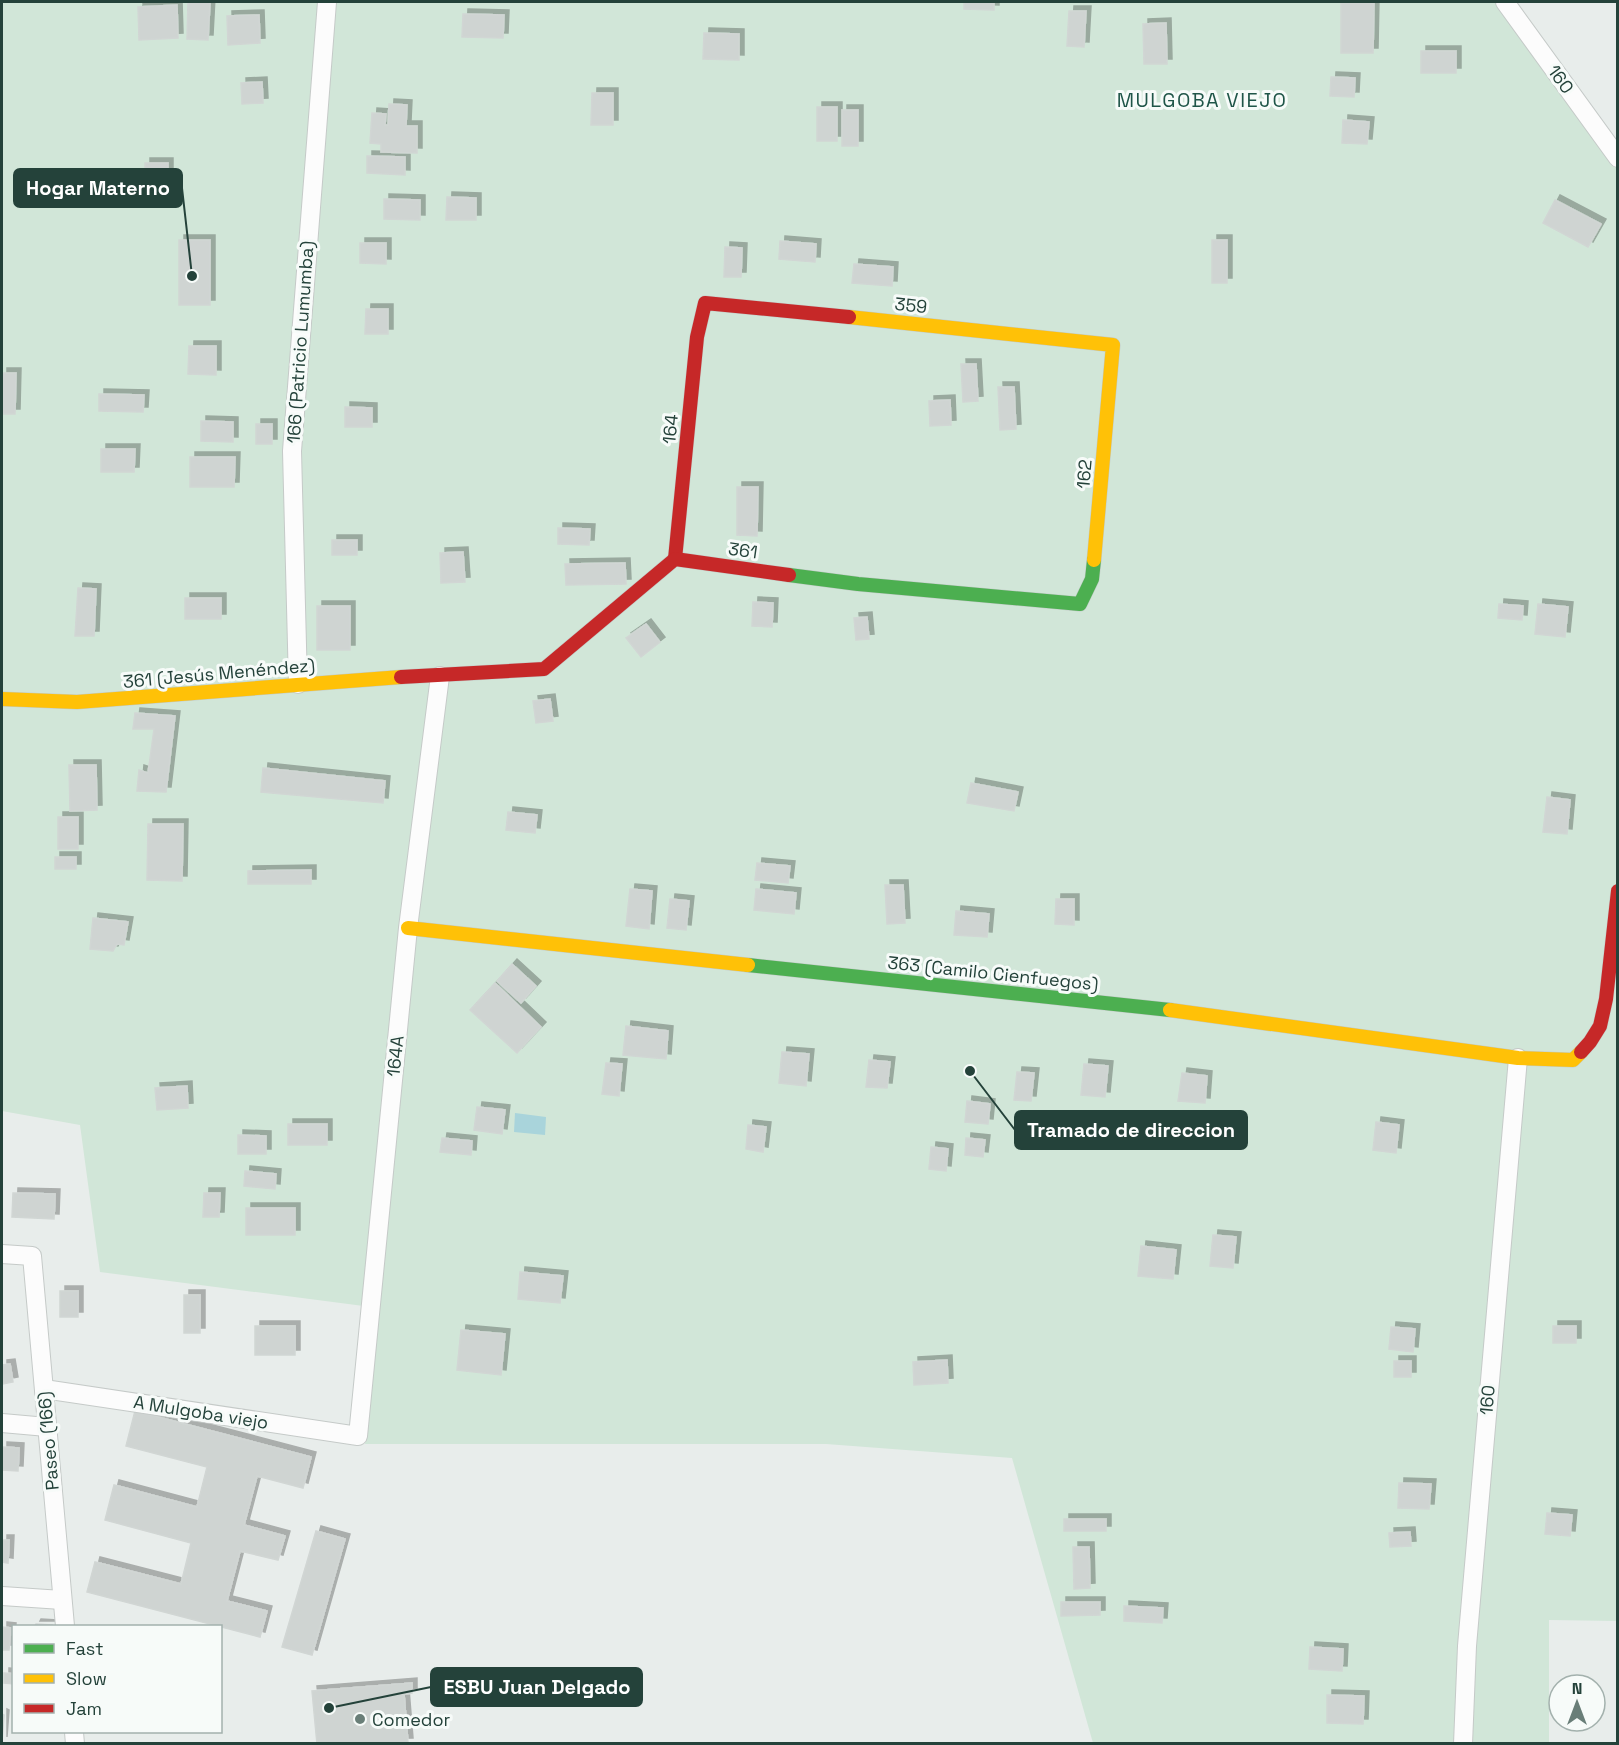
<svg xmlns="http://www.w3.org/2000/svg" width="1619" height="1745" font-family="'Space Grotesk',sans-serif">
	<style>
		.green { fill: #d1e6d8 }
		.water { fill: #a9d4db }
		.building { fill: #cfd4d2; stroke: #d1d6d4; stroke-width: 1.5; filter: url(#shadow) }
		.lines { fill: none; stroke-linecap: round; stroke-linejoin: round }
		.street-casing { stroke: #c5cac8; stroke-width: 20 }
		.fast-casing { stroke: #c3cbc8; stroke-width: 15 }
		.slow-casing { stroke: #c3cbc8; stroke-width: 15 }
		.jam-casing { stroke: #c3cbc8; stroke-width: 15 }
		.street { stroke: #fcfcfc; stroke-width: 18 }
		.fast { stroke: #4caf50; stroke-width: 14 }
		.slow { stroke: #ffc107; stroke-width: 14 }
		.jam { stroke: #c62828; stroke-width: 14 }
		.poi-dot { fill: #697e78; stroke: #f7fbf9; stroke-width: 2 }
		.labels { text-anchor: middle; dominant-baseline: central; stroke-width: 6; stroke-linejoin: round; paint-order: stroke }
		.street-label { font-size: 18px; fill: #24423a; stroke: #f7fbf9 }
		.poi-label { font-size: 18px; fill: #24423a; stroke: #f7fbf9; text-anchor: start }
		.neighbourhood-label { font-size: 20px; letter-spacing: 1.5px; fill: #1f5548; stroke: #f7fbf9 }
		.leader { fill: none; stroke: #24423a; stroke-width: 2 }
		.callout-dot { fill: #24423a; stroke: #f7fbf9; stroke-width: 2 }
		.callout { fill: #24423a; stroke: #24423a; stroke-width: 2 }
		.callout-label { font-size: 20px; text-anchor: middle; font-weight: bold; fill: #fff }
	</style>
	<defs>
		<filter id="shadow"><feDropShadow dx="5" dy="-5" stdDeviation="0" flood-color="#0004"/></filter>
	</defs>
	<rect width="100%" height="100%" fill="#e8edeb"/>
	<path class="green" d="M2 2H1512L1618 146V1621L1549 1620V1743H1093L1012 1458 826 1444H365L379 1308 100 1272 80 1125 2 1111Z"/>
	<path class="water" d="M515 1113 546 1117 545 1135 514 1132Z"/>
	<g class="building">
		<path d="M188 2H210L208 40 187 39Z"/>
		<path d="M964 2H994V10L964 9Z"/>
		<path d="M1341 3H1374L1373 53H1341Z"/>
		<path d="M177 5 178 38 139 40 138 7Z"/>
		<path d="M1069 11H1086L1084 47 1067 46Z"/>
		<path d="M463 14 504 15 503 38 462 37Z"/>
		<path d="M259 15 260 43 228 45 227 16Z"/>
		<path d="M1166 23 1167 64H1144L1143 24Z"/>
		<path d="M704 33 739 34V60L703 59Z"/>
		<rect x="1421" y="51" width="35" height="22"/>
		<path d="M1331 77 1355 78 1354 97 1330 96Z"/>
		<path d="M262 82 263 103 242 104 241 83Z"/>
		<path d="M592 93H613V125H591Z"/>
		<path d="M389 104 407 105 406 126H417V153L381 152V144L370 143 372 113 386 114 385 125H388Z"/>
		<rect x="817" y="107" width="20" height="34"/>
		<rect x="842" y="110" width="16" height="36"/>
		<path d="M1343 120 1369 122 1367 144 1342 143Z"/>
		<path d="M367 156 405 157V175L367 173Z"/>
		<rect x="145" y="163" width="23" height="16"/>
		<path d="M447 197 476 198V220H446Z"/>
		<path d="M384 199 420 200V220L384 219Z"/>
		<path d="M1555 200 1601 224 1588 247 1543 223Z"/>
		<rect x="179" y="240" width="31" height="65"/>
		<rect x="1212" y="240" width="15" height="43"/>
		<path d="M780 241 816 244 815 262 779 259Z"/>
		<path d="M360 243H386V264L360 263Z"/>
		<path d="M725 247 742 248 741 277H724Z"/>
		<path d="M854 264 893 267 892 286 852 283Z"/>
		<path d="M366 309H388V334H365Z"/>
		<path d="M189 346H216V375L188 374Z"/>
		<path d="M961 364H976L978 401 963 402Z"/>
		<path d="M2 373H16L15 414H2Z"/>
		<path d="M998 387H1014L1016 429 1000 430Z"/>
		<path d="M99 394 144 395 143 412 99 411Z"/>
		<path d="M950 400 951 425 930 426 929 401Z"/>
		<path d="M345 407 372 408V427H345Z"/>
		<path d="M201 421 233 422V442L201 441Z"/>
		<rect x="256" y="424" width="16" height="20"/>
		<path d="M101 449H135L134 472H101Z"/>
		<path d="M190 457H235L234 487H190Z"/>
		<path d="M737 487H758L757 536 737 535Z"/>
		<path d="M558 528 590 529 589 545 558 544Z"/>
		<rect x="332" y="540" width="25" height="15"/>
		<path d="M463 552 465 582 441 583 440 553Z"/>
		<path d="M625 563 626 584 566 585 565 564Z"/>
		<path d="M78 588 96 589 94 636H75Z"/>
		<rect x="185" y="598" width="36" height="21"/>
		<path d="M753 602 773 603 772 627 752 626Z"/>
		<path d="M1499 604 1523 606 1522 620 1498 618Z"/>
		<path d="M1538 604 1568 607 1565 637 1535 634Z"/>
		<rect x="317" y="606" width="33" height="44"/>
		<path d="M867 617 869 639 856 640 854 618Z"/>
		<path d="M646 624 660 642 641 657 626 638Z"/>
		<path d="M550 699 553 721 536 723 533 701Z"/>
		<path d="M135 713 175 716 166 792 137 791 139 770 148 773 154 729H133Z"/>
		<path d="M69 765H96L97 810 70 811Z"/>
		<path d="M263 768 385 781 383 803 261 792Z"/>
		<path d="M971 783 1018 792 1014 811 967 803Z"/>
		<path d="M1547 797 1570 800 1567 834 1543 832Z"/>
		<path d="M508 812 537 815 535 833 506 830Z"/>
		<rect x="58" y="817" width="20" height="32"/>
		<path d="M148 824H183L182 881 147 880Z"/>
		<rect x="55" y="857" width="21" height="12"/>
		<path d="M757 863 790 866 788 883 755 880Z"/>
		<path d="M311 870V884H248V871Z"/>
		<path d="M885 885H903L905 923 887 924Z"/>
		<path d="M630 889 652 891 649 929 626 926Z"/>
		<path d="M756 889 796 893 794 914 754 910Z"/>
		<path d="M670 899 689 901 686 930 667 928Z"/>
		<path d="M1056 899H1074V925L1055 924Z"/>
		<path d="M956 911 989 914 987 937 954 935Z"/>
		<path d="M93 918 128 922 124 945 117 944 113 951 90 949Z"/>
		<path d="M512 964 536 986 521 1003 497 981Z"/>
		<path d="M495 983 541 1027 517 1053 470 1010Z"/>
		<path d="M626 1026 668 1031 666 1059 623 1055Z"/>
		<path d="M782 1052 809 1054 806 1086 779 1083Z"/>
		<path d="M869 1060 890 1062 887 1088 866 1087Z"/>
		<path d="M606 1063 622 1064 619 1096 602 1094Z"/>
		<path d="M1084 1064 1108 1066 1105 1097 1081 1095Z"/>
		<path d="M1017 1072 1034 1073 1031 1101 1014 1100Z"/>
		<path d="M1182 1073 1207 1076 1205 1103 1178 1101Z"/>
		<path d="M187 1086 188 1108 157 1110 155 1088Z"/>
		<path d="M967 1101 990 1104 988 1124 965 1122Z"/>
		<path d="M477 1107 505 1110 502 1134 474 1130Z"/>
		<path d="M1376 1122 1399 1125 1396 1153 1373 1150Z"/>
		<rect x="288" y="1124" width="39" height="21"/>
		<path d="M748 1125 766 1127 763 1152 746 1149Z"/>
		<path d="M238 1135 266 1136V1154H238Z"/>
		<path d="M442 1138 472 1141 471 1155 440 1152Z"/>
		<path d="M966 1138 985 1140 983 1157 965 1155Z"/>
		<path d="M931 1147 948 1149 946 1171 929 1169Z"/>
		<path d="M245 1171 276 1174 275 1189 244 1186Z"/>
		<path d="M13 1193 55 1194 54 1219 12 1217Z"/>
		<path d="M204 1193H220L219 1217H203Z"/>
		<rect x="246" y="1208" width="49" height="27"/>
		<path d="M1213 1235 1236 1237 1233 1268 1210 1266Z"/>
		<path d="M1141 1246 1176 1250 1173 1279 1138 1276Z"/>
		<path d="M520 1272 563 1276 560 1303 518 1299Z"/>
		<rect x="60" y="1291" width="18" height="26"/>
		<rect x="184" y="1295" width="16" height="38"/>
		<rect x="255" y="1326" width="40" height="29"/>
		<rect x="1553" y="1326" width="23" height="17"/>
		<path d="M1391 1327 1415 1329 1413 1352 1389 1349Z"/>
		<path d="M461 1330 505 1334 501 1375 457 1370Z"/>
		<path d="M947 1360 948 1383 914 1385 913 1362Z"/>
		<rect x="1394" y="1361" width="17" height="16"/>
		<path d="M10 1364 13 1382 2 1384V1365Z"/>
		<path d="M135 1411 311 1457 303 1488 257 1476 244 1525 285 1536 278 1560 240 1551 227 1601 267 1611 260 1637 87 1592 95 1562 181 1584 191 1543 105 1520 114 1485 197 1507 207 1467 126 1446Z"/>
		<path d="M2 1447 19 1448 18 1471 2 1470Z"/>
		<path d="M1399 1483 1431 1484 1429 1509 1398 1508Z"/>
		<path d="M1547 1513 1572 1515 1570 1536 1545 1534Z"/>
		<rect x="1064" y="1519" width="42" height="12"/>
		<path d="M316 1531 345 1539 312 1655 282 1647Z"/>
		<path d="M1410 1532 1411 1546 1390 1547 1389 1533Z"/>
		<path d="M2 1540H9L8 1563 2 1562Z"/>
		<path d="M1073 1547H1089L1090 1588 1074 1589Z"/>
		<path d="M1061 1602H1100V1615L1061 1616Z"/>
		<path d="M1124 1606 1163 1608 1162 1623 1124 1621Z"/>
		<path d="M36 1624 52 1625V1626H35Z"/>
		<path d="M2 1627 11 1628 9 1650H2Z"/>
		<path d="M1310 1647 1343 1649 1342 1671 1309 1669Z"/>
		<path d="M4 1673 14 1674V1684L4 1683Z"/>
		<path d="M412 1683V1693L404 1694 408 1743 317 1744 312 1691Z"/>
		<path d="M1327 1695 1364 1696 1363 1724 1327 1723Z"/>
		<path d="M2 1714 4 1715 2 1742Z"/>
	</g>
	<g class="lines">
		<g class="street-casing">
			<g id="street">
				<path d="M1505 2 1618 158"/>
				<path d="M298 684 292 451 327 2"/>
				<path d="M2 1254 32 1256 65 1626"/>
				<path d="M44 1389 358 1436 408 928 440 676"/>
				<path d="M2 1423 47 1427"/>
				<path d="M2 1596 62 1600"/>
				<path d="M74 1732 75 1744"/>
				<path d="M1463 1744 1467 1646 1518 1058"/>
			</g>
		</g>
		<g class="fast-casing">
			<g id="fast">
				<path d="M789 575 858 584 1080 604 1092 579 1094 560"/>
				<path d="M748 965 1170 1010"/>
			</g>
		</g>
		<g class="slow-casing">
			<g id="slow">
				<path d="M849 317 1113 345 1094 560"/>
				<path d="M2 699 77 702 401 677"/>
				<path d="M408 928 748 965"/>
				<path d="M1170 1010 1518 1058 1573 1060 1581 1052"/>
			</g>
		</g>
		<g class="jam-casing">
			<g id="jam">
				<path d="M675 559 697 337 705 303 849 317"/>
				<path d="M401 677 544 669 675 559 789 575"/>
				<path d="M1581 1052 1590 1042 1600 1026 1606 999 1618 891"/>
			</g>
		</g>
		<use href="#street" class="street"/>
		<use href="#fast" class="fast"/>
		<use href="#slow" class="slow"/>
		<use href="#jam" class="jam"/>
	</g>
	<circle class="poi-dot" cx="360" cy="1719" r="6"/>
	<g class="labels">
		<g class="street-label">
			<text transform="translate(1561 79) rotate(54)">160</text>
			<text transform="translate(911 305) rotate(6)">359</text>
			<text transform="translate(300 342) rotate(-86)">166 (Patricio Lumumba)</text>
			<text transform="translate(670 429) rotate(-84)">164</text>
			<text transform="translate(1084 474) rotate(-85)">162</text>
			<text transform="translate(743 550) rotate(8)">361</text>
			<text transform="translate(219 673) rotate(-5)">361 (Jesús Menéndez)</text>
			<text transform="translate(993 973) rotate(6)">363 (Camilo Cienfuegos)</text>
			<text transform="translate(395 1056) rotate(-84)">164A</text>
			<text transform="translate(1487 1400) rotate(-85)">160</text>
			<text transform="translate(201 1412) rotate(9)">A Mulgoba viejo</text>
			<text transform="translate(48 1441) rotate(-95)">Paseo (166)</text>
		</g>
		<g class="poi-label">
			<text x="372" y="1719">Comedor</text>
		</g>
		<g class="neighbourhood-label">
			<text x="1202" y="100">MULGOBA VIEJO</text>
		</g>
	</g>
	<path class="leader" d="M192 276L182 188M970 1071L1015 1130M329 1708L431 1687"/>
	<g class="callout-dot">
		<circle cx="192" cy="276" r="6"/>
		<circle cx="970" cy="1071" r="6"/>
		<circle cx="329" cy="1708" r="6"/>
	</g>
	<g class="callout">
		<rect x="14" y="169" width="168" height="38" rx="6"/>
		<rect x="1015" y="1111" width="232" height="38" rx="6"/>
		<rect x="431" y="1668" width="211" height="38" rx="6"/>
	</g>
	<g class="callout-label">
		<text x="98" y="195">Hogar Materno</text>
		<text x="1131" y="1137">Tramado de direccion</text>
		<text x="537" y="1694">ESBU Juan Delgado</text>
	</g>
	<rect width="1619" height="1745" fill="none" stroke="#24423a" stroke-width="6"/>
	<rect x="12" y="1625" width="210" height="108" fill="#f7fbf9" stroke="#a3b1ad" stroke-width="1.5"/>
	<rect x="24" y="1644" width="30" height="9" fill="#4caf50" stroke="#a3b1ad" stroke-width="1.5"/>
	<text x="66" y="1655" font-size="18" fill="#24423a">Fast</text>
	<rect x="24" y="1674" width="30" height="9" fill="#ffc107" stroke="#a3b1ad" stroke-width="1.5"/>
	<text x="66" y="1685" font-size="18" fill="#24423a">Slow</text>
	<rect x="24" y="1704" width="30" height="9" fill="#c62828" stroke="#a3b1ad" stroke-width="1.5"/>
	<text x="66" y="1715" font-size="18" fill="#24423a">Jam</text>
	<g transform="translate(1577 1703)"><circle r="28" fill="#f7fbf9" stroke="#a3b1ad" stroke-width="1.5"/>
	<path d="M0-4.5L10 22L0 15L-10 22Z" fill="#697e78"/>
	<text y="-9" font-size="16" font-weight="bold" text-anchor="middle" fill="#24423a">N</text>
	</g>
</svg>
